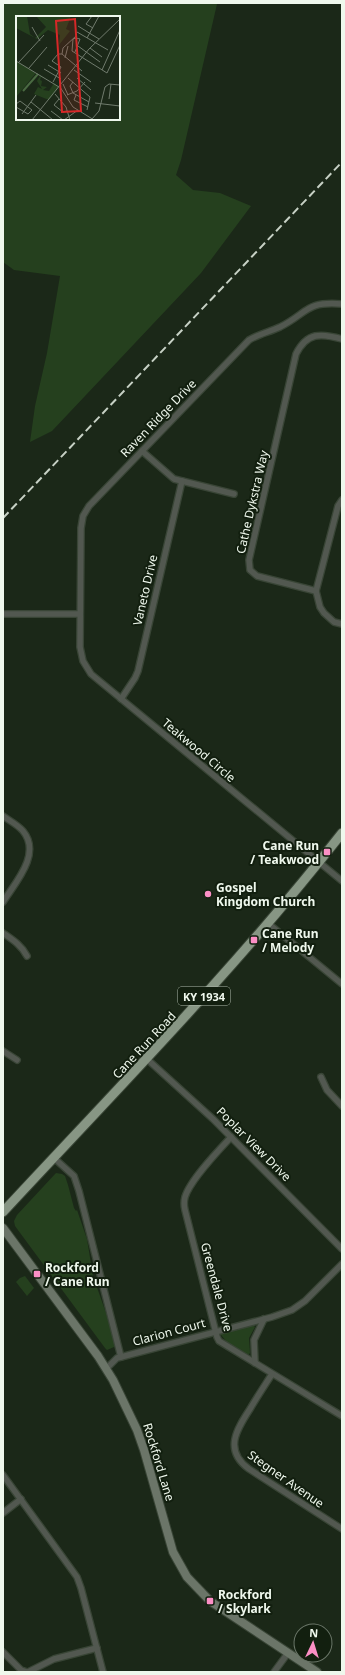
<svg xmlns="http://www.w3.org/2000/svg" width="345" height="1675" font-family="'Noto Sans',sans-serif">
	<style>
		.green { fill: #25401e; fill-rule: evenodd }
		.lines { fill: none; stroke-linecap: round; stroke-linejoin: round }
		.minor-casing { stroke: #394536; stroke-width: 8 }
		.secondary-casing { stroke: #394536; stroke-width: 10 }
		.trunk-casing { stroke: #394536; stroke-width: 11 }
		.minor { stroke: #525850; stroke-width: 5.5 }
		.secondary { stroke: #6b7568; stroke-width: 8 }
		.trunk { stroke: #879684; stroke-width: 9 }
		.rail { stroke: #c7d1c5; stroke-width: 2; stroke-dasharray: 8 4; stroke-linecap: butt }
		.poi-dot { fill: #fb8fc5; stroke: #121f0f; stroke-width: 1.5 }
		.labels { text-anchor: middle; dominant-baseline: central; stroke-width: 4; stroke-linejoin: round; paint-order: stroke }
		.shield { fill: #121f0f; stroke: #adb7aa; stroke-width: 1 }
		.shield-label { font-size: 11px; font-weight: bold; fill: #eff8ed }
		.street-label { font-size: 12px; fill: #eff8ed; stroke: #121f0f }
		.poi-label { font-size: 12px; font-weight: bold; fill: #eff8ed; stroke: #121f0f; text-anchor: start }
		.inset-river { fill: none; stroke: #4a6a42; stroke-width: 2 }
		.inset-road { fill: none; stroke: #707b6d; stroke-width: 1 }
		.view { fill: #d62828; fill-opacity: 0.15; stroke: #d62828; stroke-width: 2 }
		.inset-edge { fill: none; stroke: #eff8ed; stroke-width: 2 }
	</style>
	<rect width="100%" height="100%" fill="#1b2818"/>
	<g class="green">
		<path d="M3 3H223L217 4 181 160 176 175 193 190 220 193 251 206 201 273 52 431 30 442 35 406 47 353 60 276 14 270 3 262ZM17 17H119V119H17Z"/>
		<path d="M56 1173 62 1174 65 1176 68 1185 74 1208 76 1211 77 1210 87 1239 93 1276 106 1313 114 1341V1347L107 1350 105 1348 15 1226 14 1221 17 1215Z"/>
		<path d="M25 1276 34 1288 27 1296 16 1282 20 1278Z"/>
		<path d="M253 1325 255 1327 249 1338 250 1353 248 1355 227 1342 221 1335V1333L224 1332Z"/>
	</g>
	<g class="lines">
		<g class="minor-casing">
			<g id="minor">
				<path d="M342 304C305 301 308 313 280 327 269 332 259 334 249 340L89 506 83 516 81 528 80 647 83 661 91 674 342 881"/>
				<path d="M142 451 174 479 234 494"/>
				<path d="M342 500 338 506 316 591 320 607 324 613 334 622 342 624"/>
				<path d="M316 591 257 576 250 570 249 560 296 354C307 332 321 333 342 339"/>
				<path d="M3 614H80"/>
				<path d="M121 699 135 678 138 671 182 481"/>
				<path d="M3 816C10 821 18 825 23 831 42 854 15 883 3 902"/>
				<path d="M269 924 342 984"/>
				<path d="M3 933C13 940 21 945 27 956"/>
				<path d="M3 1051 17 1060"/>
				<path d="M147 1059 213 1119 342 1249"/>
				<path d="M321 1077 327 1090 342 1106"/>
				<path d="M231 1137C218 1151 190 1180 185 1197 184 1201 184 1206 185 1210L217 1337 219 1341 342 1416"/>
				<path d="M54 1158 74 1176 79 1191 121 1357"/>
				<path d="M255 1363 254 1340 264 1319"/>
				<path d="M106 1369 117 1358 121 1357 272 1317 292 1310 305 1301 342 1264"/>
				<path d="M272 1374C265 1385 257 1397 250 1409 237 1429 223 1450 249 1469L342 1529"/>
				<path d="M3 1475 77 1577 81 1588 103 1672"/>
				<path d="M3 1513 21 1499"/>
				<path d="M3 1652 21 1670 27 1672"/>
				<path d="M28 1672 54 1659 97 1648"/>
				<path d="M274 1672 288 1653"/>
			</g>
		</g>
		<g class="secondary-casing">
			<path id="secondary" d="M3 1228 98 1356 113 1380 137 1430 144 1450 173 1552 187 1577 210 1601 317 1672"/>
		</g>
		<g class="trunk-casing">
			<path id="trunk" d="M3 1212C118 1088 237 967 342 833"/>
		</g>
		<use href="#minor" class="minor"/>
		<use href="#secondary" class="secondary"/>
		<use href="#trunk" class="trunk"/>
		<path class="rail" d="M3 518 342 162"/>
	</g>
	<g class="poi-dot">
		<rect x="323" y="848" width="8" height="8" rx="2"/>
		<circle cx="208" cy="894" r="4"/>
		<rect x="250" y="936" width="8" height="8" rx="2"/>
		<rect x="33" y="1270" width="8" height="8" rx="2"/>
		<rect x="206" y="1597" width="8" height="8" rx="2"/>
	</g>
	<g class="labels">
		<rect class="shield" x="178" y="987" width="52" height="18" rx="3"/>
		<g class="shield-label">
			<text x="204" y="996">KY 1934</text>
		</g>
		<g class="street-label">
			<text transform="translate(158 418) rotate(-46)">Raven Ridge Drive</text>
			<text transform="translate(252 502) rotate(-77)">Cathe Dykstra Way</text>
			<text transform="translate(145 590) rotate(-77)">Vaneto Drive</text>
			<text transform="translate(199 750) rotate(40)">Teakwood Circle</text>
			<text transform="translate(144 1045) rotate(-47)">Cane Run Road</text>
			<text transform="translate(254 1144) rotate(45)">Poplar View Drive</text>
			<text transform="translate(217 1287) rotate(75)">Greendale Drive</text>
			<text transform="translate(169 1332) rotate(-15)">Clarion Court</text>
			<text transform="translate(159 1462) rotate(73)">Rockford Lane</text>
			<text transform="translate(286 1479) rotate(35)">Stegner Avenue</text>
		</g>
		<g class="poi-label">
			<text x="319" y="845" text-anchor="end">Cane Run<tspan x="319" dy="14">/ Teakwood</tspan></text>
			<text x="216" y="887">Gospel<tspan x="216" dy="14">Kingdom Church</tspan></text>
			<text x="262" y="933">Cane Run<tspan x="262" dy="14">/ Melody</tspan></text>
			<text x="45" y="1267">Rockford<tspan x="45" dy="14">/ Cane Run</tspan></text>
			<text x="218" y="1594">Rockford<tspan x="218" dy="14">/ Skylark</tspan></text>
		</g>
	</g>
	<g transform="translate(16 16)">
		<rect width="104" height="104" fill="#1b2818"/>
		<path d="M0 0H11L14 18 19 22 30 11 20 0H55L50 13 54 15 43 29 44 19 32 14 21 23 0 12ZM0 45 20 57 0 81ZM24 60 29 62 25 61 24 64 26 65 25 70 31 71 27 74 33 75 38 67 43 71 33 84 18 78 22 71 26 73 21 65Z" fill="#25401e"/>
		<path class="inset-river" d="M7 75 22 58"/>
		<path class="inset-road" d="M76 0 70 8 77 12M62 10 83 23M16 11 24 25M61 16 92 34M60 22 57 23 56 35 91 57 104 29M71 22 83 0M62 30 84 46M74 32 86 41M59 36 64 23 60 22M46 38 66 55M46 38 47 32 60 20M49 42 52 30M0 45 43 71M3 46 28 19M32 49 45 57M13 52 31 31M28 53 45 63M58 54 75 66M86 54 104 14M52 62 74 81 71 94M61 62 75 74M37 66 45 51 36 45 42 38H46M57 66 54 70 57 77 73 86M47 68 52 79M44 71 57 91 78 104M39 78 50 91 54 104M51 79 61 75 69 66M60 79 58 84 72 91M43 83 38 89 47 96 51 95M93 83 95 68M15 86 37 104M79 87 104 90M0 88 4 85 16 94 12 98 0 91M35 95 47 104M6 98 20 79M76 103 83 95 89 71 93 68 104 69M16 104 73 33 104 3M48 104 62 94"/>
		<path class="view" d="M59 3 65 95 46 96 40 5Z"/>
		<rect width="104" height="104" class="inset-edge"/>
	</g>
	<rect width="345" height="1675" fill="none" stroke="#eff8ed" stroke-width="8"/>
	<g transform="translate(313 1643) rotate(4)"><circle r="19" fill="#121f0f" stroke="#6a7668"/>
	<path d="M0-3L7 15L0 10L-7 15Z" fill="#fb8fc5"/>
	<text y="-6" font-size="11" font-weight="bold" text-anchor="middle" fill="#eff8ed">N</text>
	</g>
</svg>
